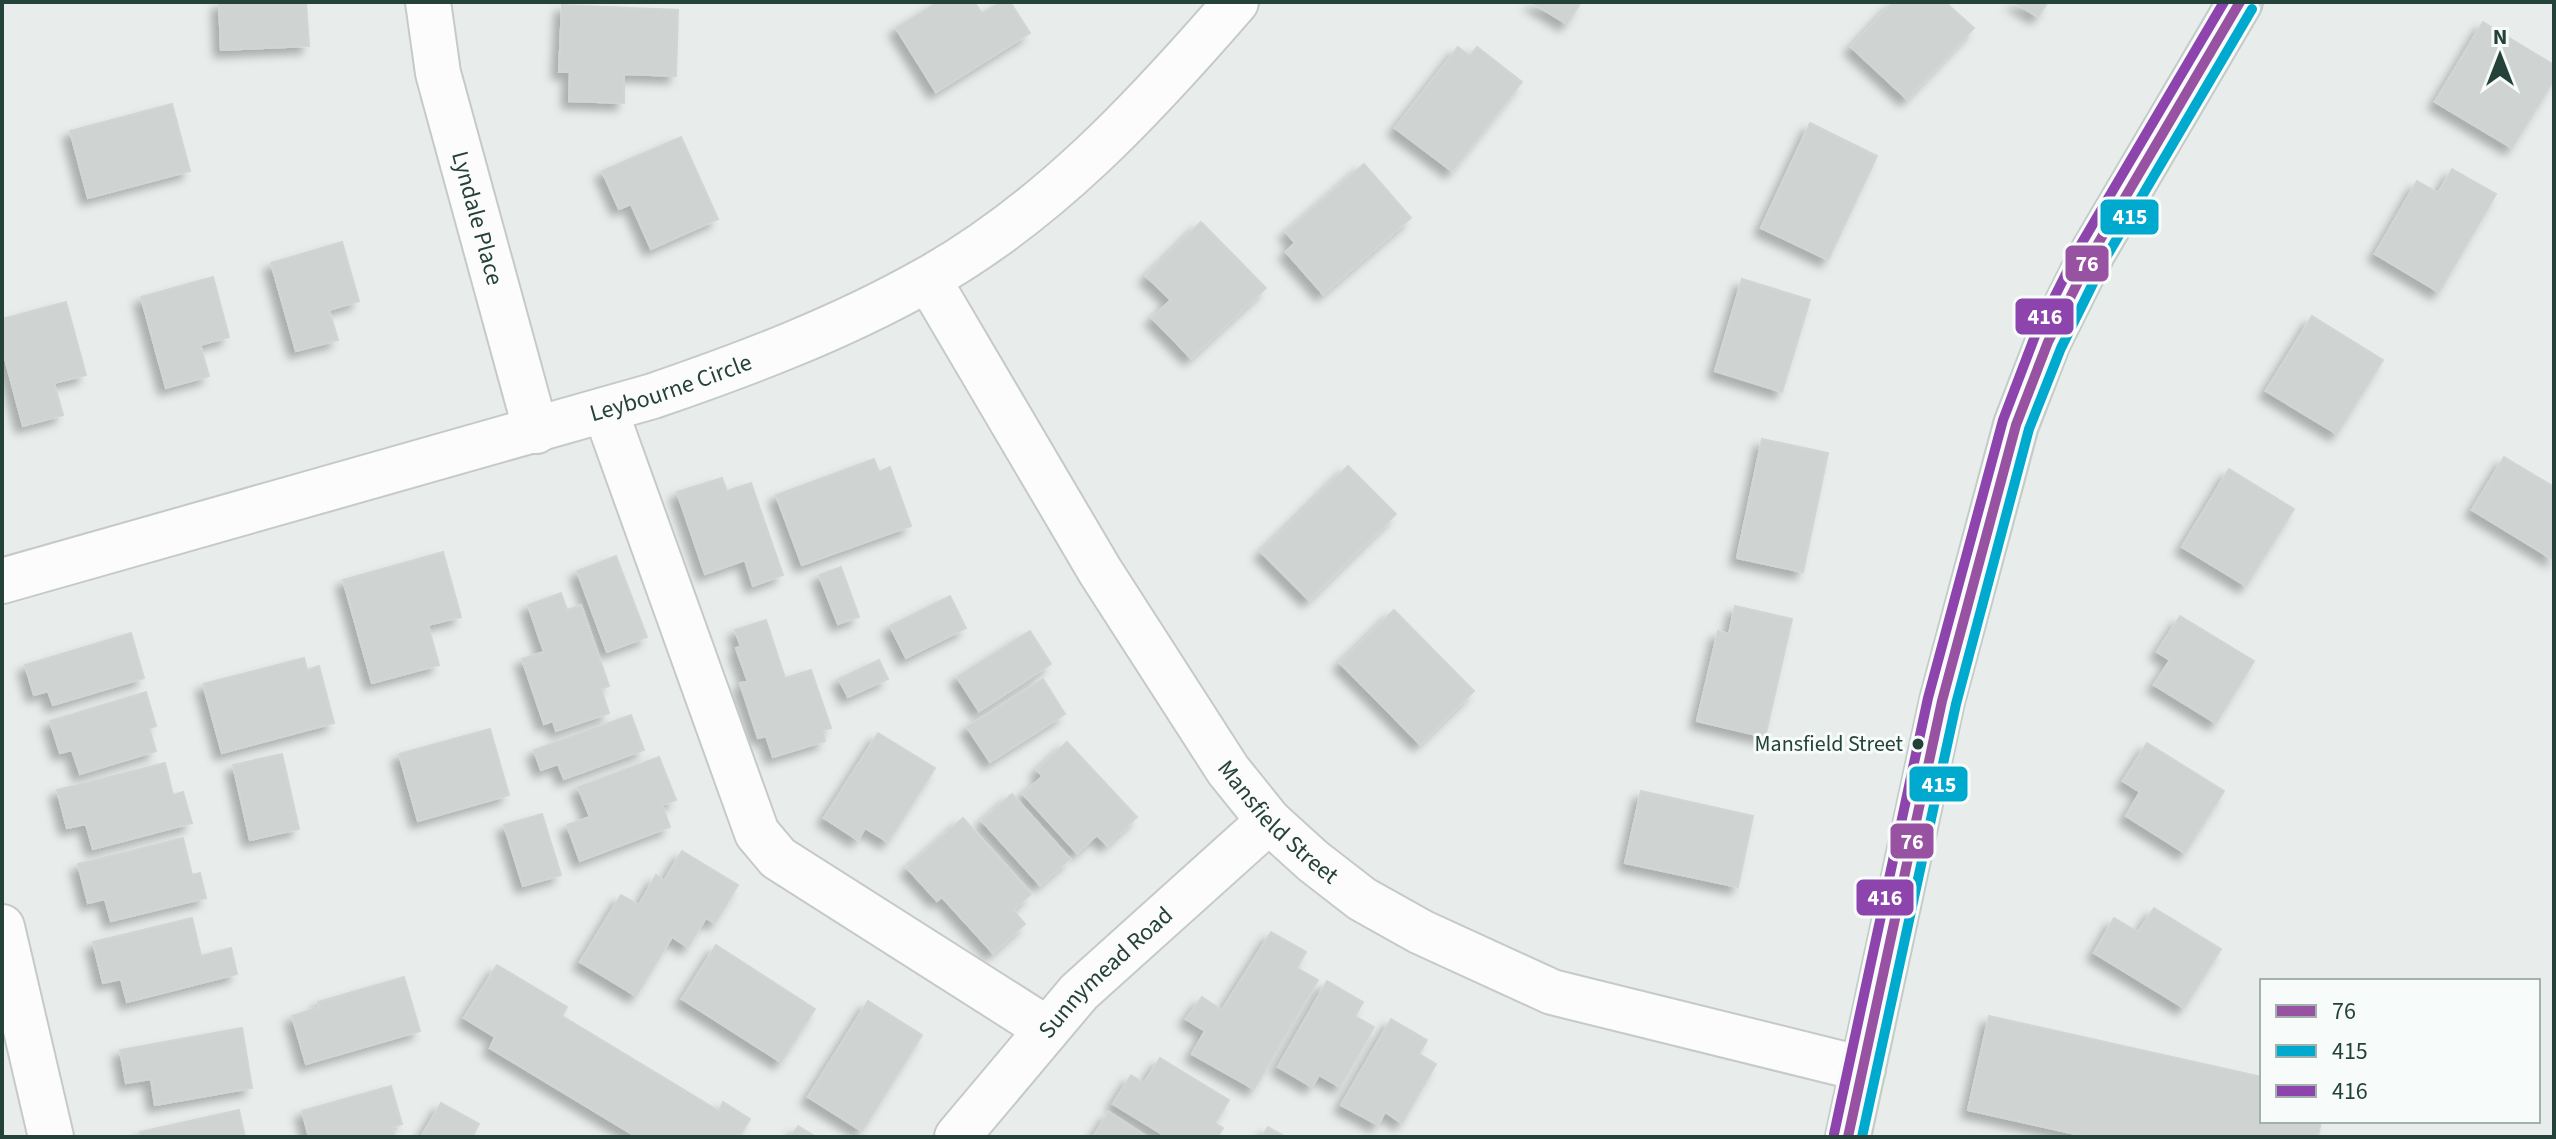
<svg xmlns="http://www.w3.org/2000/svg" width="2556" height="1139" font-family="'Source Sans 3',sans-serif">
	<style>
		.building { fill: #cfd4d2; stroke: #d1d6d4; stroke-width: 2; filter: url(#shadow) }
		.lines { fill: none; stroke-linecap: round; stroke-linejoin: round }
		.minor-casing { stroke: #c5cac8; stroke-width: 48 }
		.major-casing { stroke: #c3ccc9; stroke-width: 48 }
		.minor { stroke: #fcfcfc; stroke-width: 44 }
		.major { stroke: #cfd7d5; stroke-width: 44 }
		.bus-1-casing { stroke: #f7fbf9; stroke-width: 16 }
		.bus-2-casing { stroke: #f7fbf9; stroke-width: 16 }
		.bus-3-casing { stroke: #f7fbf9; stroke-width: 16 }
		.bus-1 { stroke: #9753a1; stroke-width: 10 }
		.bus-2 { stroke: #00a9ce; stroke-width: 10 }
		.bus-3 { stroke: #8e44ad; stroke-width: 10 }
		.bus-dot { fill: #24423a; stroke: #f7fbf9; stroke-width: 3 }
		.labels { text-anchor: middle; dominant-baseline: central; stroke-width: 6; stroke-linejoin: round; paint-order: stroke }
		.bus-label { font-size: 22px; fill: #24423a; stroke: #f7fbf9; text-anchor: end }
		.street-label { font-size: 24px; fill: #24423a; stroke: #f7fbf9 }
		.line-badge { stroke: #f7fbf9; stroke-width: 3 }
		.badge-label { font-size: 22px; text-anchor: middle; font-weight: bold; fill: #fff }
	</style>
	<defs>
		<filter id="shadow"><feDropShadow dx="-7" dy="7" stdDeviation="4" flood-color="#0004"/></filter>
	</defs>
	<rect width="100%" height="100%" fill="#e8edeb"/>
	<g class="building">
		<path d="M219 2H306L309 46 221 50Z"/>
		<path d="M938 2H974L982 13 1001 2H1010L1030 33 936 92 896 28Z"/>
		<path d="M1531 2H1581L1567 24Z"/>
		<path d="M1893 2H1945L1974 28 1907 99 1851 47Z"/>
		<path d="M2014 2H2048L2038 17Z"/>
		<path d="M562 5 678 10 676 76 624 74V103L569 101 570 72H559Z"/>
		<path d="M2483 22 2554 65V80L2512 148 2435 102Z"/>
		<path d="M1458 47 1470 56 1477 47 1522 82 1452 171 1395 128Z"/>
		<path d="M172 104 190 171 88 198 70 131Z"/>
		<path d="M1810 123 1877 156 1828 260 1761 228Z"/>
		<path d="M681 137 718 219 651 249 631 204 619 209 602 171Z"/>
		<path d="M1364 164 1411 218 1323 294 1286 252 1295 243 1286 232Z"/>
		<path d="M2452 169 2496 194 2439 292 2375 254 2417 181 2438 193Z"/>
		<path d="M1201 222 1266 288 1191 358 1152 318 1171 300 1146 276Z"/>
		<path d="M342 242 359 301 329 310 338 340 296 351 271 263Z"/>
		<path d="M213 277 229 337 200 345 209 376 166 388 141 297Z"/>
		<path d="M1742 279 1810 300 1782 392 1715 371Z"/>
		<path d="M66 302 86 375 54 383 63 415 23 426 2 347V319Z"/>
		<path d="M2312 316 2383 360 2337 434 2266 391Z"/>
		<path d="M1762 439 1828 453 1803 572 1737 558Z"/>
		<path d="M2504 457 2554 487V560L2472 510Z"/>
		<path d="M874 459 879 472 890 467 911 526 802 565 776 495Z"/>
		<path d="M1348 466 1396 514 1309 600 1261 552Z"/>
		<path d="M2229 469 2294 509 2246 586 2182 547Z"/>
		<path d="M722 478 727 491 751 483 783 575 753 586 745 560 705 574 677 492Z"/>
		<path d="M443 552 461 617 428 625 439 665 372 683 343 580Z"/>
		<path d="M616 556 647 637 607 652 577 571Z"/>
		<path d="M841 567 859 617 838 624 819 575Z"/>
		<path d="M561 593 567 610 581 605 609 686 601 689 609 713 556 731 553 721 544 724 522 659 544 652 528 605Z"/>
		<path d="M950 596 966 628 906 658 890 626Z"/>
		<path d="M1735 606 1792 619 1765 737 1697 721 1718 631 1729 634Z"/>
		<path d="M1394 610 1474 691 1420 744 1340 663Z"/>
		<path d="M2180 616 2254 661 2216 723 2154 685 2170 660 2157 652Z"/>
		<path d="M766 620 785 678 811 670 831 728 822 730 825 741 773 757 766 736 758 738 740 683 748 682 736 648 741 647 735 630Z"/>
		<path d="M1030 631 1051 664 979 711 957 677Z"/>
		<path d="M131 633 144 678 53 705 48 691 34 695 25 665Z"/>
		<path d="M304 658 307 670 319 666 334 723 222 753 203 684Z"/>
		<path d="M879 660 888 679 848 697 839 679Z"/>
		<path d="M1043 679 1065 714 990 762 967 727Z"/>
		<path d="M146 692 156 726 149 728 156 751 80 774 72 750 60 753 50 721Z"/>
		<path d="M631 715 644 750 564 779 558 764 541 770 534 750Z"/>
		<path d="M490 729 509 795 418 821 399 754Z"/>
		<path d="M878 733 935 768 888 842 865 828 858 840 824 818Z"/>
		<path d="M1067 742 1137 817 1107 845 1097 835 1077 853 1023 794 1043 776 1037 770Z"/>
		<path d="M2147 743 2224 791 2185 853 2126 816 2140 792 2123 781Z"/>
		<path d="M282 754 299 829 250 840 233 765Z"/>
		<path d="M659 757 676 800 662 805 670 827 580 861 567 825 590 817 578 787Z"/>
		<path d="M165 763 173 795 183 792 192 823 93 849 86 824 67 828 57 790Z"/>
		<path d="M1641 791 1753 816 1738 887 1625 863Z"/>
		<path d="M1012 794 1070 859 1040 885 982 821Z"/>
		<path d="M542 814 561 875 523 886 504 825Z"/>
		<path d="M963 818 1031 894 1013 910 1025 924 993 953 942 897 937 901 907 868Z"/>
		<path d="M183 838 192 875 200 873 206 898 111 921 105 899 88 903 78 864Z"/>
		<path d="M682 851 738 885 715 923 706 918 688 947 672 937 636 996 580 962 621 895 639 905 656 875 664 881Z"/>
		<path d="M2154 908 2221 949 2184 1008 2094 953 2114 918 2138 932Z"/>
		<path d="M192 918 201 956 231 948 237 974 127 1002 121 979 103 983 93 942Z"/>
		<path d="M1271 932 1306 952 1297 968 1318 980 1254 1089 1192 1054 1205 1031 1186 1019 1202 997 1222 1010Z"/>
		<path d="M716 945 815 1009 781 1062 682 999Z"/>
		<path d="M497 965 567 1007 562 1016 719 1111 723 1102 750 1119 739 1137H637L490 1048 495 1037 464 1018Z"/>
		<path d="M404 977 420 1031 306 1064 292 1016 320 1007 318 1002Z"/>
		<path d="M1327 981 1363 1002 1355 1016 1374 1027 1340 1087 1319 1075 1312 1087 1278 1067Z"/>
		<path d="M868 1001 922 1035 862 1131 808 1097Z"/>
		<path d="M1989 1016 2262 1077V1121H2321L2318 1137H2089L1968 1110Z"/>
		<path d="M1391 1019 1427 1040 1419 1054 1436 1064 1402 1123 1385 1112 1378 1125 1341 1105Z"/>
		<path d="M242 1028 252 1088 155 1105 151 1079 126 1083 120 1050Z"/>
		<path d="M1160 1058 1229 1100 1215 1123 1223 1128 1217 1137H1167L1113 1104 1131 1075 1144 1083Z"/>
		<path d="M391 1086 402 1124 392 1127 395 1137H309L302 1111Z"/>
		<path d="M441 1103 479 1124 472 1137H421Z"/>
		<path d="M239 1110 245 1137H141L140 1132Z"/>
		<path d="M1109 1112 1147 1137H1093Z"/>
		<path d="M798 1126 816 1137H791Z"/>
		<path d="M1268 1127 1286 1137H1262Z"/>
	</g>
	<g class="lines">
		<g class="minor-casing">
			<g id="minor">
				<path id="s1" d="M428 2 438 73 536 431"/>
				<path id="s2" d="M928 279 1100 571 1228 770 1269 821 1313 861 1362 899 1421 932 1552 992 1863 1069"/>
				<path d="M605 410 757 833 778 858 1047 1029"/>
				<path id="s3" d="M2 581 653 396C746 364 839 329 926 280 1048 212 1145 107 1236 2"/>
				<path d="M2 927 51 1137"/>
				<path id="s4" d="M957 1137 1079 992 1269 821"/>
			</g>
		</g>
		<g class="major-casing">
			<path id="major" d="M1848 1137 1942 701 2016 425 2048 342 2093 252 2240 2"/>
		</g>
		<use href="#minor" class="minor"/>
		<use href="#major" class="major"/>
		<g class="bus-1-casing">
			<path id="bus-1" d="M1848 1137 1942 701 2016 425 2048 342 2093 252 2240 2"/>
		</g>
		<g class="bus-2-casing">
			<path id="bus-2" d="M1862 1137 1956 704 2029 429 2061 348 2105 259 2252 9"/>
		</g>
		<g class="bus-3-casing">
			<path id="bus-3" d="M1834 1134 1928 698 2003 420 2035 336 2080 246 2224 2"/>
		</g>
		<use href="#bus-1" class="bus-1"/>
		<use href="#bus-2" class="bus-2"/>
		<use href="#bus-3" class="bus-3"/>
	</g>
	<circle class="bus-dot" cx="1918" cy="744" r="7"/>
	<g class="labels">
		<g class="bus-label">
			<text x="1903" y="744">Mansfield Street</text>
		</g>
		<g class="street-label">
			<text stroke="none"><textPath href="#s1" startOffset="222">Lyndale Place</textPath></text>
			<text stroke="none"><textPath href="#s3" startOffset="696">Leybourne Circle</textPath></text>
			<text stroke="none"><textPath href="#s2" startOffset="648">Mansfield Street</textPath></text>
			<text stroke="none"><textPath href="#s4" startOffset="222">Sunnymead Road</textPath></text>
		</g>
	</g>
	<g class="line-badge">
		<rect x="2099" y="198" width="61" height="38" rx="8" fill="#00a9ce"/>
		<rect x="2064" y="244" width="46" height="39" rx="8" fill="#9753a1"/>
		<rect x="2014" y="297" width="61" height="39" rx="8" fill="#8e44ad"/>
		<rect x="1908" y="765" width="61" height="38" rx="8" fill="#00a9ce"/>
		<rect x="1889" y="822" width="46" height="38" rx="8" fill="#9753a1"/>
		<rect x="1855" y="878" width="60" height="39" rx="8" fill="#8e44ad"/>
	</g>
	<g class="badge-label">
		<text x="2130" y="224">415</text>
		<text x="2087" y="271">76</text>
		<text x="2045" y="324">416</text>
		<text x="1939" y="792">415</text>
		<text x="1912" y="849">76</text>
		<text x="1885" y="905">416</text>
	</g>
	<rect width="2556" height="1139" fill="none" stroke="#24423a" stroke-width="8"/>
	<rect x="2260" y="979" width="280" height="144" fill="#f7fbf9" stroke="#a3b1ad" stroke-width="2"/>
	<rect x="2276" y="1005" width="40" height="12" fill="#9753a1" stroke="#a3b1ad" stroke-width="2"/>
	<text x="2332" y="1019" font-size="24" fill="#24423a">76</text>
	<rect x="2276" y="1045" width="40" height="12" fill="#00a9ce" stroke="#a3b1ad" stroke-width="2"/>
	<text x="2332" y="1059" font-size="24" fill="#24423a">415</text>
	<rect x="2276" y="1085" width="40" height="12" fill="#8e44ad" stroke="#a3b1ad" stroke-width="2"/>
	<text x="2332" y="1099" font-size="24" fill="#24423a">416</text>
	<g transform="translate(2500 56)" stroke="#f7fbf9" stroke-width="6" paint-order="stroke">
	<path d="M0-6L14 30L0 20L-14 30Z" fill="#24423a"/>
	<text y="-12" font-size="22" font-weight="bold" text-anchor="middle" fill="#24423a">N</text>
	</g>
</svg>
